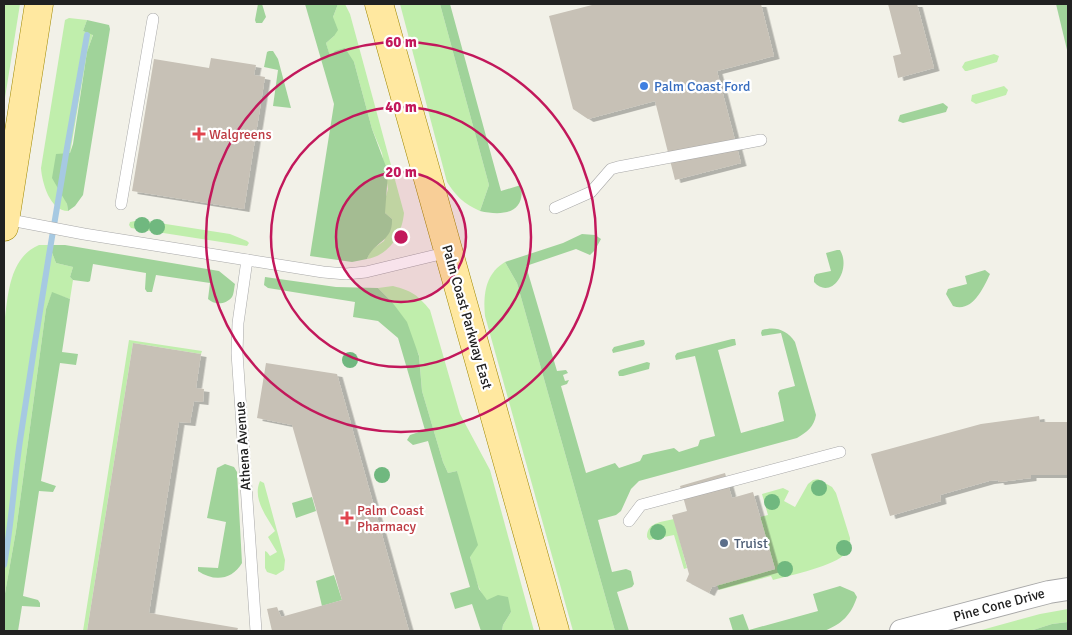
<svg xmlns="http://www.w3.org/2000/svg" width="1072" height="635" font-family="Signika,sans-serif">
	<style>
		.grass { fill: #c0eeac }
		.forest { fill: #a0d39a }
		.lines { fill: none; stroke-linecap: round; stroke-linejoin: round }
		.stream { stroke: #a6c9e2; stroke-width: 6 }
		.building { fill: #c7c1b6; filter: url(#shadow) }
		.service-casing { stroke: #a8a8a8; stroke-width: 12 }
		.minor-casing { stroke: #a8a8a8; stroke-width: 24 }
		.primary-casing { stroke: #9f8800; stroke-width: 29 }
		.service { stroke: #fff; stroke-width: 11 }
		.minor { stroke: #fff; stroke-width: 22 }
		.primary { stroke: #ffe8a0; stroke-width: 28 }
		.tree { fill: #70b87f }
		.ring { fill: none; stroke: #c2185b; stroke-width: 2.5 }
		.shop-dot { fill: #3f7fe0; stroke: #fff; stroke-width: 2 }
		.health-dot { fill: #e0444e; stroke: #fff; stroke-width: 2 }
		.service-dot { fill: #5c6f8a; stroke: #fff; stroke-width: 2 }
		.labels { text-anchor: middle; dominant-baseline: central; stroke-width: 4.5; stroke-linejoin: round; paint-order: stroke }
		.shop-label { font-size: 14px; fill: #366cbe; stroke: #fff; text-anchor: start }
		.health-label { font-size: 14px; fill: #be3a42; stroke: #fff; text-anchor: start }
		.street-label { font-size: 14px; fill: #212121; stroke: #fff }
		.service-label { font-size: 14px; fill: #4e5e75; stroke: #fff; text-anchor: start }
		.centre { fill: #c2185b; stroke: #fff; stroke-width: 2.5 }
		.ring-label { font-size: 15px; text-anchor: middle; font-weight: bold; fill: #c2185b; stroke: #fff; stroke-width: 4.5; stroke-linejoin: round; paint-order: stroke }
	</style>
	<defs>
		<filter id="shadow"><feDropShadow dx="5.5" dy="3" stdDeviation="0" flood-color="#0004"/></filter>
	</defs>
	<rect width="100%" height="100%" fill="#f2f1e8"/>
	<g class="grass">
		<path d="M4 4H20L4 104Z"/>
		<path d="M338 4H345L350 14 404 213C402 234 390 255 367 259L371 250 384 241 392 219 385 213V200L388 189 382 153 372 129 354 62 330 57 326 43 334 36 333 17Z"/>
		<path d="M400 4H440L489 185 480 211C464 204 456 196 447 182Z"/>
		<path d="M69 18 87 20 83 31 93 34 87 53 63 195 67 204 68 211C50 211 42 183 41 168L65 20Z"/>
		<path d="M994 54 999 56 997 62 967 71H965L962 67 965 62Z"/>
		<path d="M1004 86 1008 90 1006 95 976 104 971 101 972 95Z"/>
		<path d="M140 220 230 234 247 241 249 243 247 246 131 228 129 225 130 222Z"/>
		<path d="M39 245H49L56 263 73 267 70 277 73 280 70 299 52 293 46 309 16 531 4 599V326C8 298 8 258 39 245Z"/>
		<path d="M505 262 517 283 615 631H573L485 316C483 295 485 274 505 262Z"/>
		<path d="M393 286C412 291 418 295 430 310L460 414 490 470 534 631H502L503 625 511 612C504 608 493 605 487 600 469 585 461 496 457 471L448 473 443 462 422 391 419 355 392 302 378 288Z"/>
		<path d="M129 340 202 351 201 354 133 343 87 631H83Z"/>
		<path d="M818 479 832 487 836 493 850 538C850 544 850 548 846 553 835 566 791 575 773 580L771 576 719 590 717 585 775 569 760 517 768 515 762 494 783 488 789 491 784 501 795 507 808 484 813 480Z"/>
		<path d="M260 481 264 483 285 560 284 570 276 575 267 572 265 568V551L267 552 270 556 277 552 268 537 275 531C267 517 252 499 260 481Z"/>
		<path d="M674 519 687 568 684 569 674 535 649 540 647 537C647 522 662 522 674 519Z"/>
		<path d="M1068 609V622L1052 624 1030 631H978L1040 614Z"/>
	</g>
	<g class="forest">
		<path d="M258 4H262L266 17 262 23H256L255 20Z"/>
		<path d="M305 4H338L333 17 338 30 334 36 326 43 330 56 335 51 345 48 354 62 372 129 388 172 385 213 392 219C393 242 374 241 367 259L352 262 310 256 334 104Z"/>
		<path d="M440 4H450L501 191 521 185C526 214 502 216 480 211L489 185Z"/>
		<path d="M1056 4H1068V54Z"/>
		<path d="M87 20 109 25 110 29 83 195 75 206 68 211 67 204 52 178 56 154 70 153 73 144 87 52 93 35 83 31Z"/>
		<path d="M269 51H273L278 59 291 108 273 106 278 70 264 67 267 52Z"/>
		<path d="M943 103 948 107 946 112 903 123 898 121 900 115Z"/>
		<path d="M582 234 595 235 601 239 595 250 590 255 576 249 526 266 557 371 566 370 568 373 563 375 565 381 569 380 567 384 561 386 586 473 615 463 619 468 640 461 643 455 674 448 679 452 698 446 700 440 715 436 695 356 676 360 675 356 677 353 732 339H735L736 345 718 350 741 433 784 421 778 393 780 390 795 386 781 333 762 336 761 333 762 330C776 326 787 330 795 342L816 415C814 427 807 432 797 438L639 481 631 489 621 511 616 515 598 520 612 572 626 569 631 571 634 584 632 587 617 592 629 631H615L517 283 505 262 563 243Z"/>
		<path d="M49 245H65L219 271 235 284C234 288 234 294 232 297 226 305 214 305 208 299L210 283 156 275 152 292H147L145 289 146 273 93 264 90 281 88 282 73 280 70 277 73 267 56 263Z"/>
		<path d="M837 250H840C852 270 831 301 814 282V277L816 274 831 271 826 253Z"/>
		<path d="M985 270 990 274C983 289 972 313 953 306L946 294 948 289 967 284 965 276Z"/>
		<path d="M265 277 336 287 378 288 392 302 407 322 419 356 422 391 443 462 448 473 457 471 478 545 470 557 479 589 487 600 498 595 508 597 511 612 503 625 502 631H481L472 604 455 609 450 593 470 587 428 441 413 445 407 440 410 435 425 430 398 338 378 321 353 317 355 302 268 288 264 285Z"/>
		<path d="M52 292 70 299 62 352 78 354 76 365 60 363 41 481 56 486 53 492 39 491 23 596 38 600 40 603V607L22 606 18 631H4V599L16 531 46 309Z"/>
		<path d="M641 340H644L645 344 643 346 613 353 612 350 614 347Z"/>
		<path d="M647 362 650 363 649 369 623 376H619L618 372 620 370Z"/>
		<path d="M225 464 234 467 237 472 242 563C232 580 214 582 198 571V567L218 568 226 522 207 518 217 468Z"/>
		<path d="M312 497 316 511 296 518 292 503Z"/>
		<path d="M334 575 342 600 322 606 316 581Z"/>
		<path d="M840 586 854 592 857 597C851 615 842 624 824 631H733L729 618 743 614 749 630 818 611 813 594Z"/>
		<path d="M1068 622V631H1030L1052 624Z"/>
	</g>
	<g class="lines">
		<path class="stream" d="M4 565C12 522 14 478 21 434 41 300 63 167 87 35"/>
	</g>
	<g class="building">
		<path d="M596 4H761L774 56 717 71 741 163 675 180 655 101 588 119 573 109 549 16Z"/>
		<path d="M888 4H917L934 68 898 78 893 56 901 54Z"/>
		<path d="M211 58 256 65 254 75 265 77 244 209 132 191 154 59 209 68Z"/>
		<path d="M133 343 201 354 196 388 204 389 203 402 194 401 190 423 179 422 149 613 238 628 237 631H87Z"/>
		<path d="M266 363 337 374 409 631H272L267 609 277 607 281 617 342 600 292 425 257 418Z"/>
		<path d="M1039 416 1040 422H1068V475H1031V478L999 482 998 480 989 481 940 495 941 501 890 516 871 454 981 424Z"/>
		<path d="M725 473 732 498 753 492 775 569 712 587 709 593 686 581 689 574 672 515 687 511 680 486Z"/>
	</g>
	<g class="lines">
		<g class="service-casing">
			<g id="service">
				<path d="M121 204 153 19"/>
				<path d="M555 208 591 192 611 169 618 167 761 140"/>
				<path d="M5 219 84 234 323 272 346 274 366 272 449 252"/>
				<path d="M247 260 238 323 237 353 256 631"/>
				<path d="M629 521 641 505 840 452"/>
			</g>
		</g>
		<g class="minor-casing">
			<path id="minor" d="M901 631 1049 592 1068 589"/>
		</g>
		<g class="primary-casing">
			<g id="primary">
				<path d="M379 4 555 631"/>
				<path d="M4 227 39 4"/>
			</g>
		</g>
		<use href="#service" class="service"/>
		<use href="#minor" class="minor"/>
		<use href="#primary" class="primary"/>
	</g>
	<g class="tree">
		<circle cx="142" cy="225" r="8"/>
		<circle cx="157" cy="227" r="8"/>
		<circle cx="350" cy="360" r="8"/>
		<circle cx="382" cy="475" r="8"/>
		<circle cx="819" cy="488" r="8"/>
		<circle cx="772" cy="502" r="8"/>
		<circle cx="658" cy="532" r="8"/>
		<circle cx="844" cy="548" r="8"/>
		<circle cx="785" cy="569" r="8"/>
	</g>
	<circle cx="401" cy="237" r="65" fill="#c2185b" fill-opacity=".12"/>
	<g class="ring">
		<circle cx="401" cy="237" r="65"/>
		<circle cx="401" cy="237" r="130"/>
		<circle cx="401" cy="237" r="195"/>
	</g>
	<circle class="shop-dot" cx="644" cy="86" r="5"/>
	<g class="health-dot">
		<path d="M196.5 126.5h5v5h5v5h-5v5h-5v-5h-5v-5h5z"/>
		<path d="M344.5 510.5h5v5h5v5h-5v5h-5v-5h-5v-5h5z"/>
	</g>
	<circle class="service-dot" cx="724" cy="543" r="5"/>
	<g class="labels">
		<g class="shop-label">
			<text x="654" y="86">Palm Coast Ford</text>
		</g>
		<g class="health-label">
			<text x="209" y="134">Walgreens</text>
			<text x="357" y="510">Palm Coast<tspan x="357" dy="16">Pharmacy</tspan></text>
		</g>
		<g class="street-label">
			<text transform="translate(467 317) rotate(74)">Palm Coast Parkway East</text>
			<text transform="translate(243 446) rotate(-94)">Athena Avenue</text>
			<text transform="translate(999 605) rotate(-15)">Pine Cone Drive</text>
		</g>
		<g class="service-label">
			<text x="734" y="543">Truist</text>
		</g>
	</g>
	<circle cx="401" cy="237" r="8" class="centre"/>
	<g class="ring-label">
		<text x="401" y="47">60 m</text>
		<text x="401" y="112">40 m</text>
		<text x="401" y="177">20 m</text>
	</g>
	<rect width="1072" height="635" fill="none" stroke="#212121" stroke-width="10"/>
</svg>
